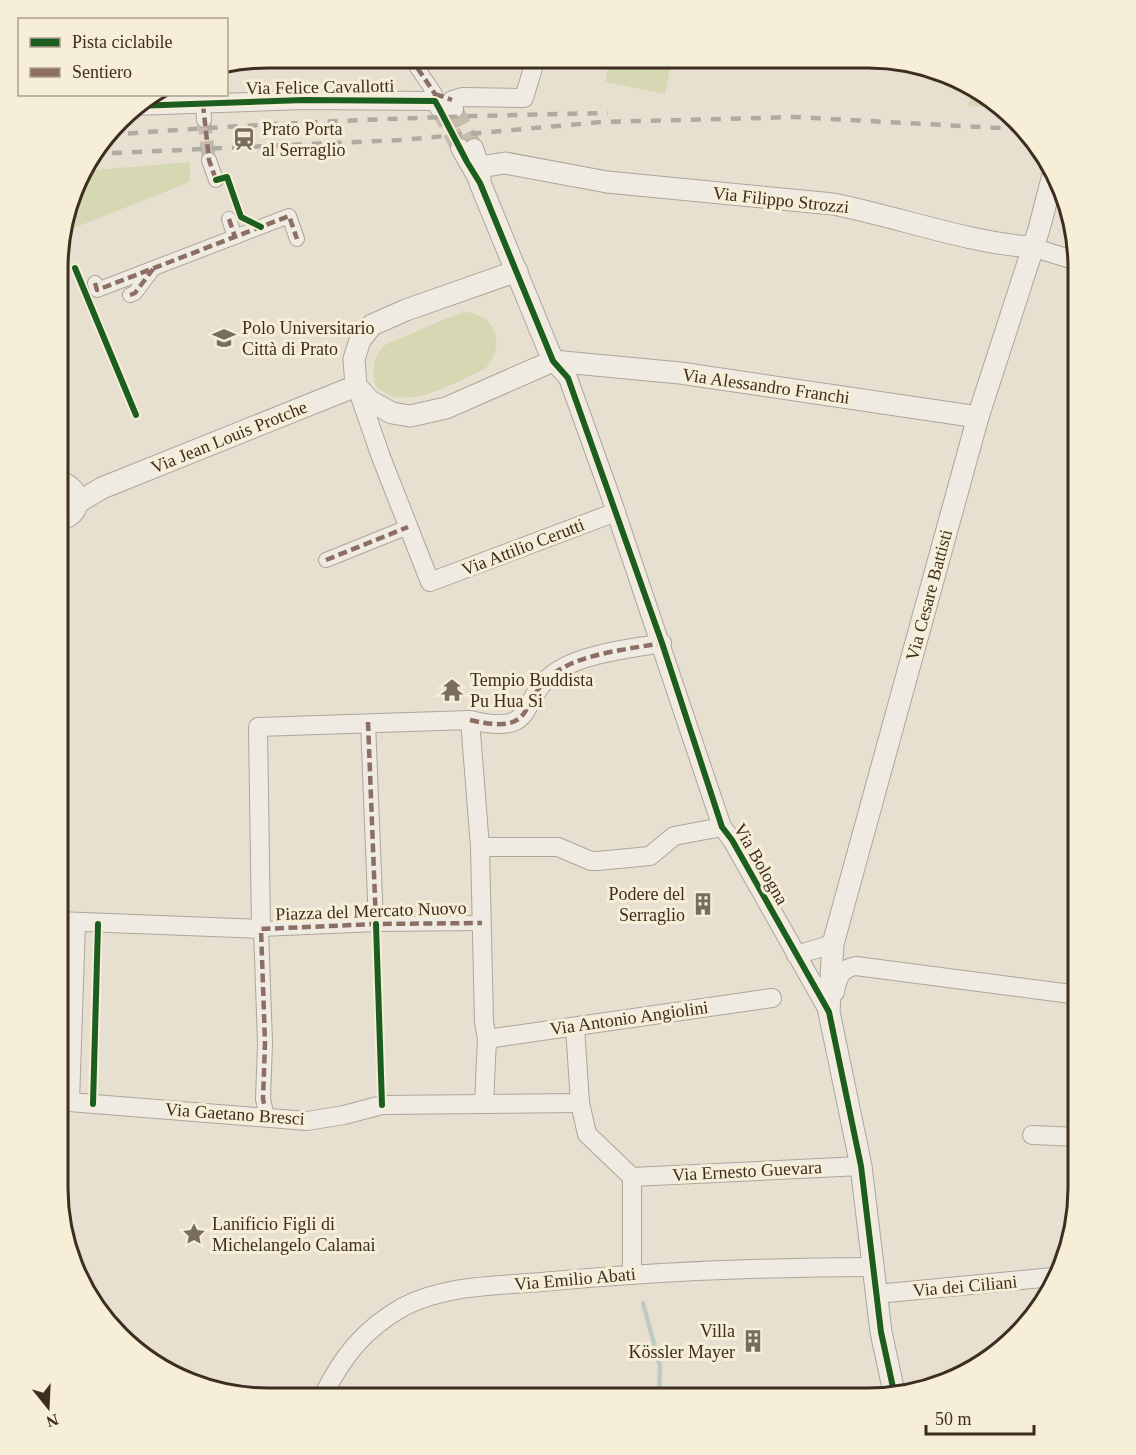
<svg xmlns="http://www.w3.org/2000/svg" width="1136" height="1455" font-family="'Times New Roman',serif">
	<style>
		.green { fill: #d6d7b3 }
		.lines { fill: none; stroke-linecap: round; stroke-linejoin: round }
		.stream { stroke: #bcccc2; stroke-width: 4.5 }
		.pedestrian-tunnel { stroke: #c5bcae; stroke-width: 14; stroke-dasharray: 14 7; stroke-linecap: butt }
		.minor-tunnel { stroke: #c5bcae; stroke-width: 18; stroke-dasharray: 18 9; stroke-linecap: butt }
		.pedestrian-casing { stroke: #ada599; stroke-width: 16 }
		.minor-casing { stroke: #ada599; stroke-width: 20 }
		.tertiary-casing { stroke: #ada599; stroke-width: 23 }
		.pedestrian { stroke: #efebe3; stroke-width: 14 }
		.minor { stroke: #efebe3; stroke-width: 18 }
		.tertiary { stroke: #efebe3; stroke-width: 21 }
		.rail { stroke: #afaaa2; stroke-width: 4.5; stroke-dasharray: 10 10; stroke-linecap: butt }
		.quiet { stroke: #8d6e63; stroke-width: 4.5; stroke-dasharray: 9 4.5; stroke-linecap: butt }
		.cycleway-casing { stroke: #f7eed8; stroke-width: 10 }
		.cycleway { stroke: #1b5e20; stroke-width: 6 }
		.labels { text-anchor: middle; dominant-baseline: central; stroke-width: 6; stroke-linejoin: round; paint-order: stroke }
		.street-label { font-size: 18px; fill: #3d2e20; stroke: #f7eed8 }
		.poi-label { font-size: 18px; fill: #3d2e20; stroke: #f7eed8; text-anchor: start }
		.rim { fill: none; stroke: #3d2e20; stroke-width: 3 }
	</style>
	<rect width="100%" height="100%" fill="#e7e0d1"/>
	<g class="green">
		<path d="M610 58H672L665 94 605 82Z"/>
		<path d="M973 88 986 93 999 108 968 106Z"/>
		<path d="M190 162V182L61 233 82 171Z"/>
		<path d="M466 312C499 316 505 347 485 369 456 382 403 415 376 386 371 369 373 357 385 345L445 319Z"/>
	</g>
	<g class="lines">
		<path class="stream" d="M643 1303 660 1366 659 1397"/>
		<path class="pedestrian-tunnel" d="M204 120 209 160"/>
		<g class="minor-tunnel">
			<path d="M439 108 460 148"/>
			<path d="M454 109 474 148"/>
		</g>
		<g class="pedestrian-casing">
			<g id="pedestrian">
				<path d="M410 57 435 94V101"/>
				<path d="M203 104 204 120"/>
				<path d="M209 160 216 180"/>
				<path d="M229 219 235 237"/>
				<path d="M95 283 97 290 289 216 297 239"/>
				<path d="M130 295 135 293 153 269"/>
				<path d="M326 560 408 527"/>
				<path d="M368 722 376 924"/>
				<path d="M267 1117 263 1099 265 1043 261 929 376 924 482 923"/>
			</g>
		</g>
		<g class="minor-casing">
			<g id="minor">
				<path d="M134 106 304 100 435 101 439 108"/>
				<path d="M454 109 452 100 462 97 524 98 536 58"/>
				<path d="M460 148 480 183"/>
				<path d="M474 148 480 167"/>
				<path d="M1031 247 1077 261"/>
				<path d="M553 361 568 378 609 492 722 827 732 840 829 1012"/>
				<path d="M357 388 381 457 430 582 616 512"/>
				<path d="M470 720C543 737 514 698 559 670 586 653 630 649 662 643"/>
				<path d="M480 847H558L591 861H597L650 856 674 836 722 827"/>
				<path d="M58 921 261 929 258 727 470 720 480 847 484 1022 487 1039 484 1104"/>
				<path d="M796 955 833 944"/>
				<path d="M835 992C838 977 840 969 856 966L1079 995"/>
				<path d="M575 1027 580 1103 587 1134 632 1177V1274"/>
				<path d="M487 1039 772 998"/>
				<path d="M57 1101 307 1121 344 1115 382 1105 580 1103"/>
				<path d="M70 1102 76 923"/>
				<path d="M1032 1135 1079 1137"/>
				<path d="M632 1177 861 1166"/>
				<path d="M877 1294 1053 1277"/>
				<path d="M323 1396C342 1357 364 1329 403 1307 445 1285 495 1286 541 1282 651 1272 762 1267 872 1267"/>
			</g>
		</g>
		<g class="tertiary-casing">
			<g id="tertiary">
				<path d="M517 271 406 310 372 325 360 340 354 359 356 386 370 401 392 413 410 416 446 408 553 361 680 373 978 417"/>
				<path d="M553 361 480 183V167L505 163 607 182 833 204C899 217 965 242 1031 247"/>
				<path d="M77 503 102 488 356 386"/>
				<path d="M58 520C84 515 83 488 58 481"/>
				<path d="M894 1392 881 1332 861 1166 829 1012 833 944 978 417 1039 229 1054 171"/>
			</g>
		</g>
		<use href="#pedestrian" class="pedestrian"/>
		<use href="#minor" class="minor"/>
		<use href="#tertiary" class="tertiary"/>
		<g class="rail">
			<path d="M108 135C274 122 441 116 608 113"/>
			<path d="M92 154 401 140 602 122 795 117 1017 129"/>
		</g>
		<g class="quiet">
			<path d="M410 57 435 94V101"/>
			<path d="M435 94 452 100"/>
			<path d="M203 104 209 160 216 180"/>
			<path d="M229 219 235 237"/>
			<path d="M95 283 97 290 289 216 297 239"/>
			<path d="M130 295 135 293 153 269"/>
			<path d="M326 560 408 527"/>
			<path d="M470 720C543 737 514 698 559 670 586 653 630 649 662 643"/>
			<path d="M368 722 376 924"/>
			<path d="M267 1117 263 1099 265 1043 261 929 376 924 482 923"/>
		</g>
		<g class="cycleway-casing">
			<g id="cycleway">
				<path d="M134 106 304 100 435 101 439 108 467 162 480 183 553 361 568 378 662 643 722 827 732 840 829 1012 861 1166 881 1332 894 1392"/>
				<path d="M216 180 227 177 241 217 261 227"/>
				<path d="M75 268 136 415"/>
				<path d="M376 924 382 1105"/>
				<path d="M93 1104 98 924"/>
			</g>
		</g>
		<use href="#cycleway" class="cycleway"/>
	</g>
	<defs>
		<g id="station-bare" transform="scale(1.8)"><path d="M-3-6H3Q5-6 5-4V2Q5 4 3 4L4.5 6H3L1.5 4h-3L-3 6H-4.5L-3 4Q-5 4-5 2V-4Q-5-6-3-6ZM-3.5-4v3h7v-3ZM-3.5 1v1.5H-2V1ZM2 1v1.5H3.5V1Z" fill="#786c5e" stroke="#f7eed8" stroke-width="2.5" paint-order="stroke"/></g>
		<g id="university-bare" transform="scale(1.8)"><path d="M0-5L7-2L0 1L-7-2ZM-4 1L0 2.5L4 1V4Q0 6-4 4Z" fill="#786c5e" stroke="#f7eed8" stroke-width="2.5" paint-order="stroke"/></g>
		<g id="temple-bare" transform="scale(1.8)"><path d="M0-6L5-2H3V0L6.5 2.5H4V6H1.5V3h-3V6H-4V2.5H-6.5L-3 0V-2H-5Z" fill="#786c5e" stroke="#f7eed8" stroke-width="2.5" paint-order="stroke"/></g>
		<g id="building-bare" transform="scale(1.8)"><path d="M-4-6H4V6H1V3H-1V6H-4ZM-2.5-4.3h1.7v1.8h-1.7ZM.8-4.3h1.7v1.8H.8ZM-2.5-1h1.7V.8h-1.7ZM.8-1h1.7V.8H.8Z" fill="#786c5e" stroke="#f7eed8" stroke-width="2.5" paint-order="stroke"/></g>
		<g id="sight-bare" transform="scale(1.8)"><path d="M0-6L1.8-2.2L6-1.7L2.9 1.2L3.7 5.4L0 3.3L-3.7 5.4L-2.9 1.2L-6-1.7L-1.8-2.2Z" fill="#786c5e" stroke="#f7eed8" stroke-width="2.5" paint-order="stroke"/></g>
	</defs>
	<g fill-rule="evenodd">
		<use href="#station-bare" x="244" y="139"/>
		<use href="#university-bare" x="224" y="338"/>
		<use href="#temple-bare" x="452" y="690"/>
		<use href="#building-bare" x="703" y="904"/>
		<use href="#sight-bare" x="194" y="1234"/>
		<use href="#building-bare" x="753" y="1341"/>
	</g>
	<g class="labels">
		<g class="street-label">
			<text transform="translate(320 87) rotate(-1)">Via Felice Cavallotti</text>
			<text transform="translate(781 200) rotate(6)">Via Filippo Strozzi</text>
			<text transform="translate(766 386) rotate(8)">Via Alessandro Franchi</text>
			<text transform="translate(229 437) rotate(-22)">Via Jean Louis Protche</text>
			<text transform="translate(523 547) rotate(-21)">Via Attilio Cerutti</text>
			<text transform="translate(929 595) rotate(-75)">Via Cesare Battisti</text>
			<text transform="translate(761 864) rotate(60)">Via Bologna</text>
			<text transform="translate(371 911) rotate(-2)">Piazza del Mercato Nuovo</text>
			<text transform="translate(629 1018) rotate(-8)">Via Antonio Angiolini</text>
			<text transform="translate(235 1114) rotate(4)">Via Gaetano Bresci</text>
			<text transform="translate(747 1171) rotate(-3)">Via Ernesto Guevara</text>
			<text transform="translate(575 1279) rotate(-5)">Via Emilio Abati</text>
			<text transform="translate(965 1286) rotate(-5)">Via dei Ciliani</text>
		</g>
		<g class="poi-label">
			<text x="262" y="129">Prato Porta<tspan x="262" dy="21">al Serraglio</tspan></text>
			<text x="242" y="328">Polo Universitario<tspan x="242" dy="21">Città di Prato</tspan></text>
			<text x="470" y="680">Tempio Buddista<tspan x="470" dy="21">Pu Hua Si</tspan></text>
			<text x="685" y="894" text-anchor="end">Podere del<tspan x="685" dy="21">Serraglio</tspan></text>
			<text x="212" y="1224">Lanificio Figli di<tspan x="212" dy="21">Michelangelo Calamai</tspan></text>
			<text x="735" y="1331" text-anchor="end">Villa<tspan x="735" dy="21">Kössler Mayer</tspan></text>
		</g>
	</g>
	<path d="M0 0H1136V1455H0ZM268 68H868A200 200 0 0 1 1068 268V1188A200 200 0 0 1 868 1388H268A200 200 0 0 1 68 1188V268A200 200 0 0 1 268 68Z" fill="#f7eed8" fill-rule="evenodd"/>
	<path class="rim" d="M268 68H868A200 200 0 0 1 1068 268V1188A200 200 0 0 1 868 1388H268A200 200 0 0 1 68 1188V268A200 200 0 0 1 268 68Z"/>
	<rect x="18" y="18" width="210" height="78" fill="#f7eed8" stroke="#ada18e" stroke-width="1.5"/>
	<rect x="30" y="38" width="30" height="9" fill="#1b5e20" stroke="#ada18e" stroke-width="1.5"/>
	<text x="72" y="48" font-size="18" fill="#3d2e20">Pista ciclabile</text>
	<rect x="30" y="68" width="30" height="9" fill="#8d6e63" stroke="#ada18e" stroke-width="1.5"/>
	<text x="72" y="78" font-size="18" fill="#3d2e20">Sentiero</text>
	<g transform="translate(48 1407) rotate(162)" stroke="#f7eed8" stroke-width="4.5" paint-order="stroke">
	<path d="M0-4.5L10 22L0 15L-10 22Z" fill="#3d2e20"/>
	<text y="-9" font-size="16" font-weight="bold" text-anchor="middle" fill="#3d2e20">N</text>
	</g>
	<path d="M926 1425v9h108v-9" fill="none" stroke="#3d2e20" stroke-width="3"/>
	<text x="935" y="1425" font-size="18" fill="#3d2e20" stroke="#f7eed8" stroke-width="4.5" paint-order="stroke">50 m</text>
</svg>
